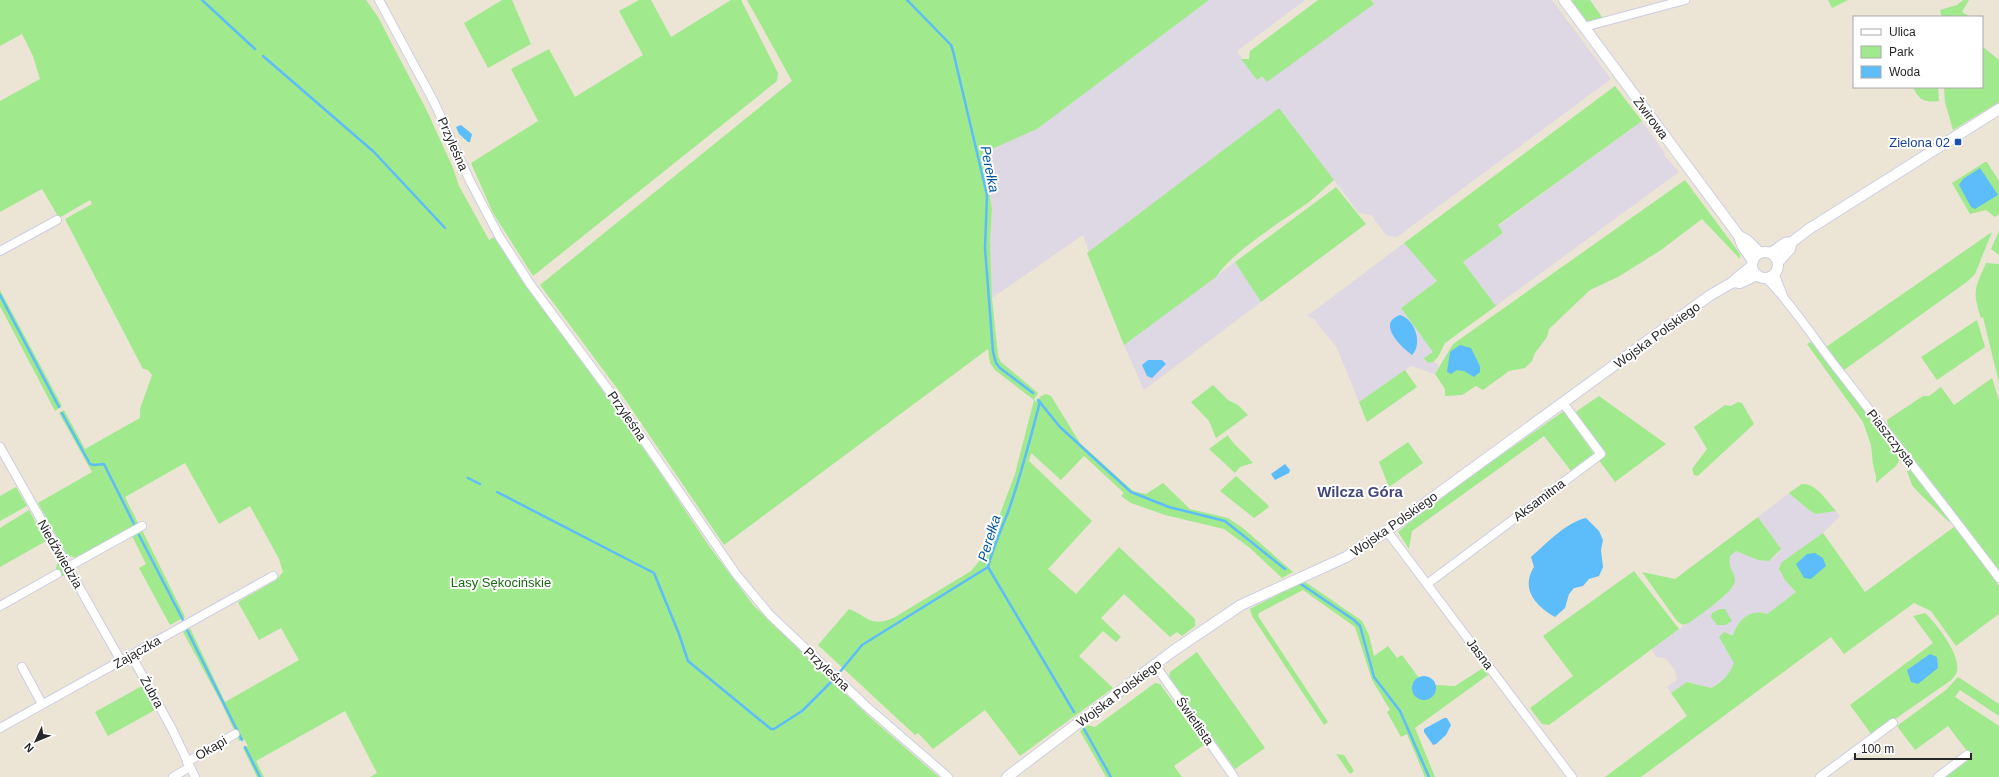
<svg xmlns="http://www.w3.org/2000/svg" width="1999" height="777" font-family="Helvetica,sans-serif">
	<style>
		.industrial { fill: #ddd8e3 }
		.green { fill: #a0e98c }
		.water { fill: #5dbdfb }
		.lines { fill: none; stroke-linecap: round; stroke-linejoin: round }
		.stream { stroke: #5dbdfb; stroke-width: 2.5 }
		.minor-casing { stroke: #cccde3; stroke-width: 10 }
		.tertiary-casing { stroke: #cccde3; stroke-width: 12 }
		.minor { stroke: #fff; stroke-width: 8 }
		.tertiary { stroke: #fff; stroke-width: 10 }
		.transit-dot { fill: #1a4fb4; stroke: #fff; stroke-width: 1.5 }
		.labels { text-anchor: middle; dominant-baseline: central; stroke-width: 4; stroke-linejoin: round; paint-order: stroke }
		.street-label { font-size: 13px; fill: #272727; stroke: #fff }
		.transit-label { font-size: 13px; fill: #164399; stroke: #fff; text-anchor: end }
		.park-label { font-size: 13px; fill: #196a11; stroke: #fff }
		.water-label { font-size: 14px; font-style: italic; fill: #0057a2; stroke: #fff }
		.quarter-label { font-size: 15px; font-weight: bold; fill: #44477c; stroke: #fff }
	</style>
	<rect width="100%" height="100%" fill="#ece5d6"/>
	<g class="industrial">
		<path d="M1209 0H1305L1237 51 1257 80 1262 76 1267 81 1374 4 1371 0H1552L1611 79 1397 237 1386 235 1371 215 1359 213 1279 108 1089 252 1083 235 992 298 990 241 992 209 983 153 1037 129Z"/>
		<path d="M1642 121 1665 153 1664 155 1679 172 1496 306 1463 262 1503 233 1498 226Z"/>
		<path d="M1404 243 1437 281 1401 308 1434 352 1425 358 1428 363 1433 362 1439 365 1435 374 1411 366 1359 402 1337 348 1314 319 1307 316Z"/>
		<path d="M1235 262 1261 302 1144 390 1124 345Z"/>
		<path d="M1789 493 1809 510 1816 514 1836 511 1840 516 1823 533 1782 562 1781 574 1796 592 1767 614 1761 612 1731 672 1722 682 1711 688 1687 682 1671 693 1667 687 1677 680 1675 671 1666 658 1656 657 1652 649 1725 596 1733 586 1735 580 1729 566 1730 556 1736 551 1758 560 1769 561 1777 555 1781 549 1758 517Z"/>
	</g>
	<g class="green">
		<path d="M0 0H366L378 17 427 111 453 168 459 186 489 240 495 237 659 471 709 546 754 606 872 719 939 777H370L377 773 345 711 256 761 264 777H257L243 748 248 746 244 739 239 741 222 704 183 632 190 628 225 702 299 660 281 628 259 640 238 602 276 580 283 572 279 559 250 506 219 524 185 463 125 497 139 525 76 558 67 555 38 503 92 472 59 413 64 410 85 449 140 418V409L152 375 148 370 143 369 65 219 92 204 90 200 59 218 42 189 0 212V101L40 79 33 56 22 34 0 46Z"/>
		<path d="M502 0H512L531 44 488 68 464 23Z"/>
		<path d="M639 0H651L671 37 731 0H741L778 73 777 81 533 276 493 213 471 163 538 121 511 69 549 49 575 97 643 55 619 11Z"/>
		<path d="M747 0H1209L1037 129 983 153 992 209 990 241 992 298 998 356 1001 362 1038 393 1034 399 1036 402 1041 396 1046 394 1051 396 1080 443 1133 491 1146 494 1163 483 1190 509 1228 518 1244 529 1293 572 1282 578 1250 548 1224 529 1165 515 1131 503 1121 496 1124 493 1084 456 1061 480 1031 453 1029 461 1092 521 1048 569 1076 594 1119 547 1195 619V626L1182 636 1177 632 1170 637 1124 594 1101 618 1121 637 1116 642 1103 631 1079 656 1113 688 1020 756 985 710 933 749 918 733 915 735 818 645 849 609C870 618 872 628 895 617L971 571 985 554 1015 474 1034 400 995 370 990 363 988 349 724 545 622 395 540 285 792 81Z"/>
		<path d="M1318 0H1371L1374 4 1267 82 1262 76 1257 80 1241 59H1249L1250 51Z"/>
		<path d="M1571 0H1590L1604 20 1587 22Z"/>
		<path d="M1828 0H1848L1832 8Z"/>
		<path d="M1963 0H1969L1962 12 1971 17H1942L1940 10 1957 5Z"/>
		<path d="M1982 46 1999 60V102L1953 130 1945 102 1944 87H1982Z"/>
		<path d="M1615 86 1642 121 1498 225 1503 233 1463 262 1496 306 1445 343 1438 357 1433 362 1428 363 1424 358 1433 352 1401 308 1437 281 1404 243Z"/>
		<path d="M1913 87H1938L1939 101C1924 103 1919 100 1913 87Z"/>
		<path d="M1279 108 1334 180C1325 187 1318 195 1309 202 1281 222 1234 250 1216 277L1124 345 1087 253Z"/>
		<path d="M1985 162H1987L1999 181V214L1995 217 1986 210 1970 214 1952 183Z"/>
		<path d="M1685 180 1740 254V259L1702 219 1661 250 1618 277 1590 290 1549 329 1547 337 1535 353 1532 361 1525 368 1509 371 1483 390 1476 386 1462 395 1445 396V389L1435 374 1453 344Z"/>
		<path d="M1336 187 1366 224 1261 302 1235 262Z"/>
		<path d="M1999 231V255L1991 249Z"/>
		<path d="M1992 232 1975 274 1968 281 1844 370 1826 347Z"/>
		<path d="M1986 263 1999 264V383L1983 317 1981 318C1972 291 1975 288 1986 263Z"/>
		<path d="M0 290 62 406 55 411 0 306Z"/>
		<path d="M1977 320 1985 347 1937 380 1921 357Z"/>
		<path d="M1811 342 1895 448 1899 461 1896 466 1876 483V476L1873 465 1871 445 1863 422 1807 344Z"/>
		<path d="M1405 370 1417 387 1367 422 1359 402Z"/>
		<path d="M1992 378 1999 400V571L1901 443 1888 426 1887 420 1923 396H1929L1941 387 1954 405Z"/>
		<path d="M1213 385 1228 400 1238 405 1248 415 1216 438 1209 421 1191 402Z"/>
		<path d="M1599 396 1666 444 1615 482 1598 459 1605 455 1574 413Z"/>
		<path d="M1738 402 1742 403 1754 424 1702 472 1698 476 1694 475 1692 469 1707 449 1694 427 1725 405 1731 406Z"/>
		<path d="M1564 411 1594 454 1571 471 1544 436 1412 531 1409 549 1398 532 1418 515 1417 514Z"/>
		<path d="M1228 435C1229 440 1248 457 1253 463L1240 467 1235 473 1209 449Z"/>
		<path d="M1408 442 1423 463 1389 487 1379 462Z"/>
		<path d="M1912 470 1949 519V522L1917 491 1912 485 1907 471Z"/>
		<path d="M1236 476 1268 505 1269 507 1254 518 1220 491Z"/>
		<path d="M1802 484C1816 483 1827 501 1836 511L1816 514 1809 510 1789 493Z"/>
		<path d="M16 487 27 506 0 521V496Z"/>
		<path d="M29 510 46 541 49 539 70 575 60 576 56 569 58 561 46 541 0 567V528Z"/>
		<path d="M1758 517 1781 549 1769 561 1758 560 1736 551 1730 556C1728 570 1734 569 1735 580 1736 591 1698 616 1689 623L1683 625 1677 621 1642 572 1675 579Z"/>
		<path d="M1954 527 1957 528 1999 586V614L1956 646 1931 611 1914 603 1844 654 1831 637 1641 777H1605L1687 716 1671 693 1687 682 1711 688C1723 682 1729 675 1734 663L1719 637 1724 632 1733 636C1737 621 1750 608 1767 614L1796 592 1785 580 1779 569 1782 562 1823 533 1865 592Z"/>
		<path d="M142 530 185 617 170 625 139 568 146 564 132 536Z"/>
		<path d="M1634 571 1679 629 1549 725 1542 724 1530 708 1573 676 1543 636Z"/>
		<path d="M1304 581 1362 621 1369 635 1374 656 1388 646 1397 658 1402 655 1419 678 1412 685 1434 692 1436 685 1455 686 1483 668 1488 675 1415 728 1435 777H1425L1407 734 1401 737 1387 712 1390 710 1372 680 1355 627 1303 590 1259 613 1258 616 1328 722 1324 725 1252 616 1250 609Z"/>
		<path d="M1720 609H1725L1732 621 1725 625H1717L1711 617 1712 613Z"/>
		<path d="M1925 613C1936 623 1961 655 1957 671 1956 675 1953 678 1950 681L1872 735 1850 705 1933 643 1913 616Z"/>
		<path d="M1197 652 1265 748 1235 769 1169 677 1170 672Z"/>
		<path d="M1958 677 1999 704V716L1960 690 1955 697 1999 726V777H1943L1971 756 1948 726 1915 750 1897 726 1946 690Z"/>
		<path d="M1155 683 1160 684 1204 745 1174 766 1182 777H1106L1080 731 1088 725 1095 727Z"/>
		<path d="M142 686 155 710 108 736 95 712Z"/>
		<path d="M1336 754 1344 755 1354 771 1350 774Z"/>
	</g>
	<g class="water">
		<path d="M461 125 472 134 470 142H468L459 134 456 127Z"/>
		<path d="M1980 168 1998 195 1975 209 1971 207 1959 185 1963 179Z"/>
		<path d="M1400 315C1415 319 1423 344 1412 355 1401 347 1376 323 1400 315Z"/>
		<path d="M1460 345 1471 348 1480 366V372L1474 377 1464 371 1457 370 1451 374 1447 372 1450 352Z"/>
		<path d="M1148 360H1162L1166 364 1152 378 1147 376 1142 365Z"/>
		<path d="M1285 464 1290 470 1289 473 1275 480 1271 474Z"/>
		<path d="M1586 518 1599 531 1603 540 1601 550 1603 567 1599 576 1589 579 1583 586 1574 588 1569 594 1565 608 1555 617C1536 606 1520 589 1534 567L1531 557C1547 543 1565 523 1586 518Z"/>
		<path d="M1815 553 1823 558 1826 566 1811 579 1804 578 1796 564 1807 554Z"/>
		<path d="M1930 654 1937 657 1938 668 1918 684 1911 682 1907 670Z"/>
		<circle cx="1424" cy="688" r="12"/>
		<path d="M1444 718H1447L1451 725 1446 735 1436 744 1433 745 1424 732V729Z"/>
	</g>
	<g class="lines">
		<g class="stream">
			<path d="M202 0 255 49"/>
			<path d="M907 0 951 45 953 51 987 195 985 248 993 352 996 363 1000 368 1033 393"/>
			<path d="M263 56 374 152 445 228"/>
			<path d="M0 295 59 407"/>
			<path d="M1038 400 1060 427 1131 492 1169 507 1225 521 1285 569"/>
			<path d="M1040 402C1030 439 1021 476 1008 512 1001 530 993 548 988 567L1074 712"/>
			<path d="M62 413 90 464 94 465 104 464 134 524"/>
			<path d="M468 478 480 484"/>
			<path d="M497 492 654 573 679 634 688 661 771 729H774L802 711 832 681"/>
			<path d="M139 535 183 620"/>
			<path d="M1301 584 1354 620 1360 626 1374 677 1400 711 1429 777"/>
			<path d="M187 630 242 740"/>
			<path d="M839 673 862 645 988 567"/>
			<path d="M1084 729 1111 777"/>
			<path d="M245 747 260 777"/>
		</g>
		<g class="minor-casing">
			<g id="minor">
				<path d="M379 0 434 102 470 181 499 236 530 284 619 404 736 574 770 615 866 706 948 777"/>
				<path d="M1584 27 1685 0"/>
				<path d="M0 251 57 220"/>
				<path d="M1775 275 1783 296"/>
				<path d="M1766 278C1795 307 1817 344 1843 376 1895 443 1948 510 1999 578"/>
				<path d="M0 447 121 661"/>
				<path d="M1387 531 1572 777"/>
				<path d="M68 567 142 526"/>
				<path d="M1427 584 1601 454 1563 403"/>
				<path d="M0 606 57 574"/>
				<path d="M131 655 172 729 195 777"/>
				<path d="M1155 665 1234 777"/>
				<path d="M22 667 42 704"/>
				<path d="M0 728 273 576"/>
				<path d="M187 762 235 734"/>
				<path d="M173 777 190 767"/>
				<path d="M1820 777 1893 723"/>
				<path d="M1938 777 1967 755"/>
			</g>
		</g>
		<g class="tertiary-casing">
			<g id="tertiary">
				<path d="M1564 0 1739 236 1742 245 1753 261"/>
				<path d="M1739 236 1747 240 1760 253"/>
				<circle cx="1765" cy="265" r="13"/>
				<path d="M1771 253 1785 243 1792 242"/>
				<path d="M1778 262 1790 249 1792 242 1809 229 1999 109"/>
				<path d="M1733 282 1740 283 1757 275"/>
				<path d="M1007 777 1173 651 1241 605 1346 557 1387 531 1709 296 1733 282 1737 278 1752 266"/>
			</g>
		</g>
		<use href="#minor" class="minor"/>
		<use href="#tertiary" class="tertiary"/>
	</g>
	<rect class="transit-dot" x="1954" y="138" width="8" height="8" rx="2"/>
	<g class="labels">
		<g class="street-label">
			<text transform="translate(1651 118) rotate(53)">Żwirowa</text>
			<text transform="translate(453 144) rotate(66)">Przyleśna</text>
			<text transform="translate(1657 335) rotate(-36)">Wojska Polskiego</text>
			<text transform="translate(627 416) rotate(55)">Przyleśna</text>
			<text transform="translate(1891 438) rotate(52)">Piaszczysta</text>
			<text transform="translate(1539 500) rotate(-37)">Aksamitna</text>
			<text transform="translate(1394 524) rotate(-35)">Wojska Polskiego</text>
			<text transform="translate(60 554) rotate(60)">Niedźwiedzia</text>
			<text transform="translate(137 652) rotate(-30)">Zajączka</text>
			<text transform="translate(1480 654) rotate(53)">Jasna</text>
			<text transform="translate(827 669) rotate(43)">Przyleśna</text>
			<text transform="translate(152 692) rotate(61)">Żubra</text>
			<text transform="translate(1119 693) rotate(-37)">Wojska Polskiego</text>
			<text transform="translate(1195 721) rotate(55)">Świetlista</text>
			<text transform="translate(211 748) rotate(-30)">Okapi</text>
		</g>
		<g class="transit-label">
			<text x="1950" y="142">Zielona 02</text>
		</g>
		<g class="park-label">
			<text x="501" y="582">Lasy Sękocińskie</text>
		</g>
		<g class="water-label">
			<text transform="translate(990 169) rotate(79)">Perełka</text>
			<text transform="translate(989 538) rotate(-73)">Perełka</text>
		</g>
		<g class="quarter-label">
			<text x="1360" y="491">Wilcza Góra</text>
		</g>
	</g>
	<rect x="1853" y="16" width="130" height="72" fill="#ffffff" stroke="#a9a9a9"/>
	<rect x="1861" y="29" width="20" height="6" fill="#ffffff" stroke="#a9a9a9"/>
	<text x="1889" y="36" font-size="12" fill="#272727">Ulica</text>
	<rect x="1861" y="46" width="20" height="12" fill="#a0e98c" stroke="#a9a9a9"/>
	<text x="1889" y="56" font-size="12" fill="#272727">Park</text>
	<rect x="1861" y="66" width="20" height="12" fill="#5dbdfb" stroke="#a9a9a9"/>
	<text x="1889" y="76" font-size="12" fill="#272727">Woda</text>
	<g transform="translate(36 741) rotate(226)" stroke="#ffffff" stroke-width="3" paint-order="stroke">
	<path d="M0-3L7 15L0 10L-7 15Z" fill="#272727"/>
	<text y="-6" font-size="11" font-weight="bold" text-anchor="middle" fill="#272727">N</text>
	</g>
	<path d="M1855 753v6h116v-6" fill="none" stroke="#272727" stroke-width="2"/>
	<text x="1861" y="753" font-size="12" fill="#272727" stroke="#ffffff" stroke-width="3" paint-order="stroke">100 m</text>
</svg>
